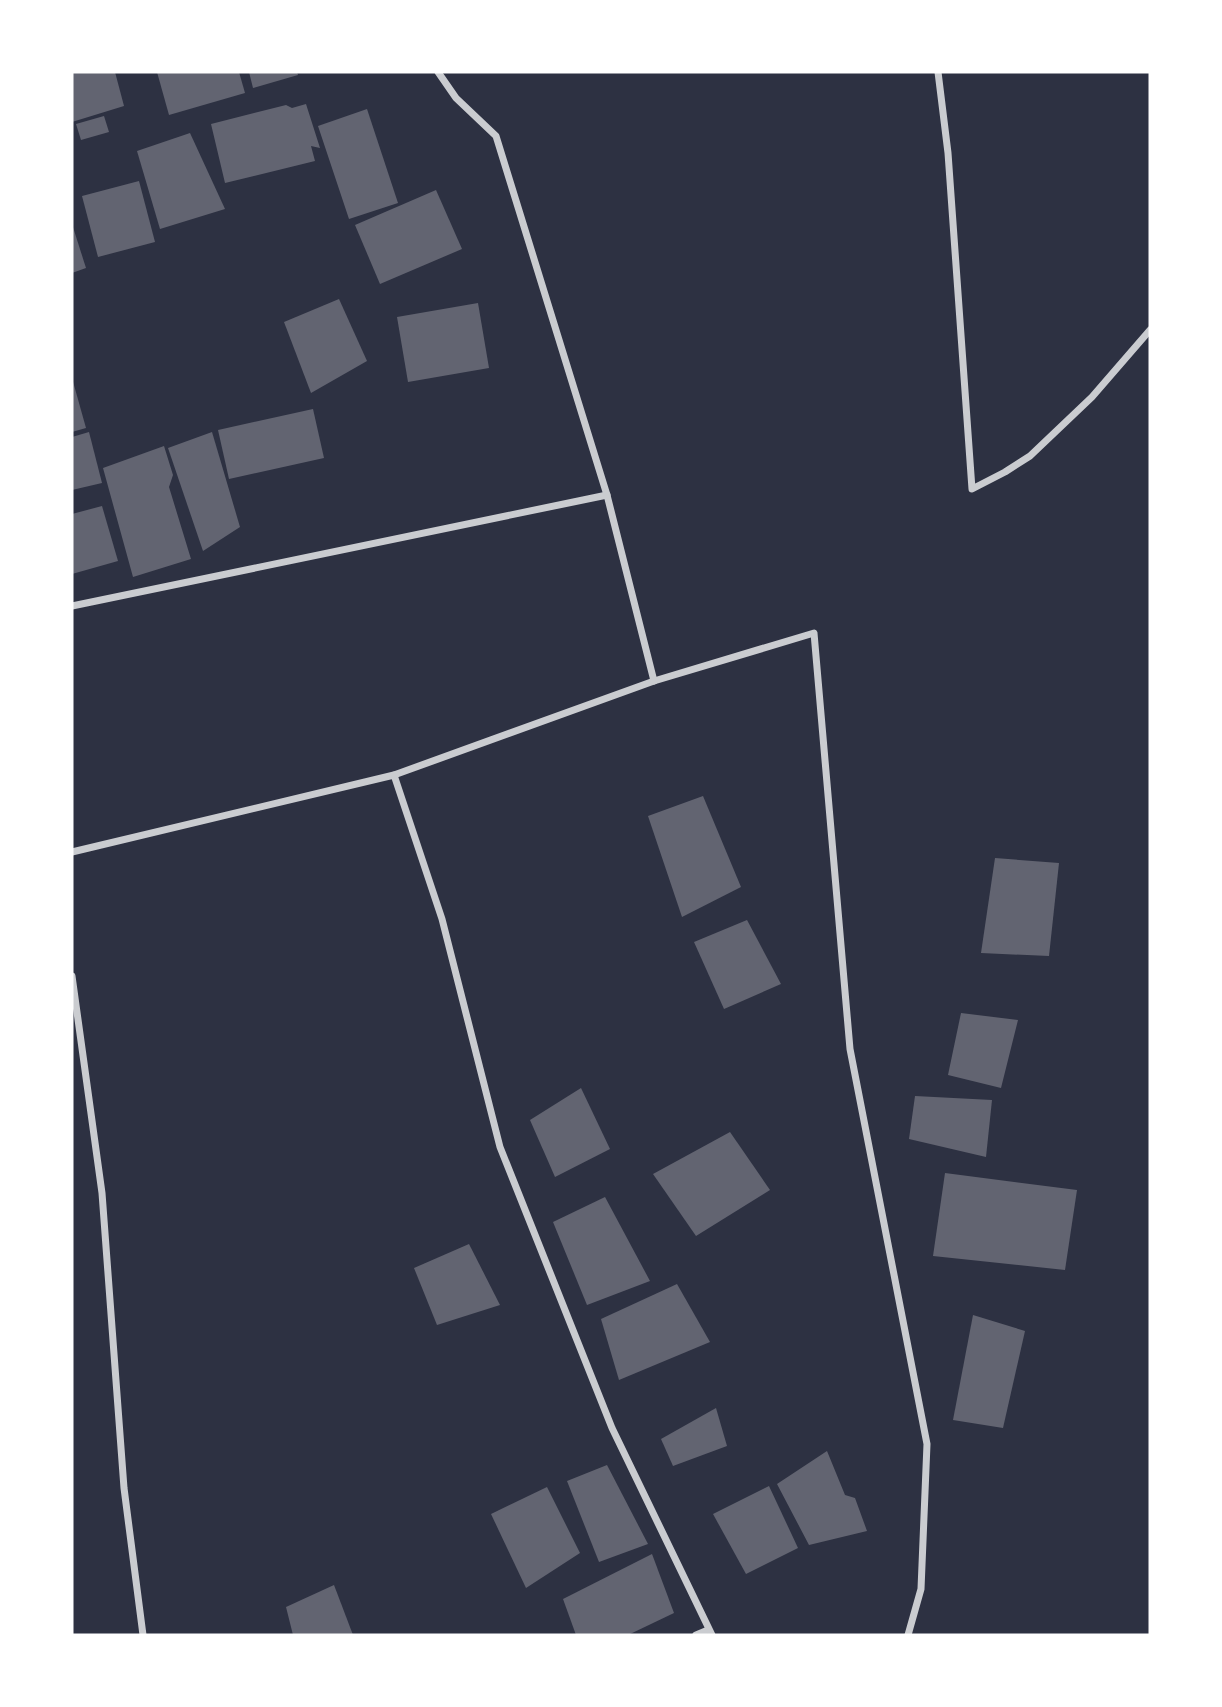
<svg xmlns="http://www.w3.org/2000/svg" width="1222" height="1707" font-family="'Asap Condensed',sans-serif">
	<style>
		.building { fill: #626471 }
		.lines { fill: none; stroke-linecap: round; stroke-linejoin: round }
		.minor { stroke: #caccd0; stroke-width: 7 }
	</style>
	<rect width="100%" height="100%" fill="#2d3142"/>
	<g class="building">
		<path d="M72 72H115L124 106 72 122Z"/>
		<path d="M157 72H239L245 93 169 115Z"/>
		<path d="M249 72H297L298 75 253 88Z"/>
		<path d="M306 104 320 148 311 146 315 161 225 183 211 124 286 105 292 108Z"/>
		<path d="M367 109 398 203 349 219 318 126Z"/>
		<path d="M104 116 109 132 81 140 76 124Z"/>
		<path d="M190 133 225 209 160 229 137 151Z"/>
		<path d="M139 181 155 242 98 257 82 196Z"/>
		<path d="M436 190 462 249 380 284 355 225Z"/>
		<path d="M72 224 86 268 72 273Z"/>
		<path d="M339 299 367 361 311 393 284 322Z"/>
		<path d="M478 303 489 368 408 382 397 317Z"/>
		<path d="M72 378 86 428 72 432Z"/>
		<path d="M313 409 324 458 229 479 218 430Z"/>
		<path d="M89 432 102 483 72 490V437Z"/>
		<path d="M212 432 240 527 203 551 168 448Z"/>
		<path d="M164 446 173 475 169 487 191 559 133 577 103 468Z"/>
		<path d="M102 506 118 561 72 574V514Z"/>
		<path d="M703 796 741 887 682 917 648 816Z"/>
		<path d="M995 858 1059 863 1049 956 981 953Z"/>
		<path d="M747 920 781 984 724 1009 694 942Z"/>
		<path d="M961 1013 1018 1020 1001 1088 948 1075Z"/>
		<path d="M581 1088 610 1149 555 1177 530 1120Z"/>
		<path d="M915 1096 992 1100 986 1157 909 1139Z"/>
		<path d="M730 1132 770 1190 696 1236 653 1174Z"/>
		<path d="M945 1173 1077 1190 1065 1270 933 1256Z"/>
		<path d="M605 1197 650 1281 587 1305 553 1222Z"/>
		<path d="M469 1244 500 1305 437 1325 414 1268Z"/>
		<path d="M677 1284 710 1342 619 1380 601 1319Z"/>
		<path d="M973 1315 1025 1331 1003 1428 953 1420Z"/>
		<path d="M716 1408 727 1446 673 1466 661 1439Z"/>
		<path d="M827 1451 845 1495 855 1498 867 1531 809 1545 777 1484Z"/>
		<path d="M607 1465 648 1544 599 1562 567 1481Z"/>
		<path d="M769 1486 798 1548 746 1574 713 1514Z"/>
		<path d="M547 1487 580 1553 526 1588 491 1514Z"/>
		<path d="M652 1554 674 1613 628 1635H576L563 1599Z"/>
		<path d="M334 1585 353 1635H293L286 1607Z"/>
	</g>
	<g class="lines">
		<g class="minor">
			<path d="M438 72 456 98 496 136 607 495 654 681"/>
			<path d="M938 72 948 153 972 489 1005 472 1030 456 1092 397 1150 330"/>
			<path d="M72 606 607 495"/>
			<path d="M394 775 442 919 500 1147 612 1428 712 1635"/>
			<path d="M72 852 394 775 654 681 814 633 850 1049 927 1444 921 1589 908 1635"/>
			<path d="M72 976 102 1193 124 1488 143 1635"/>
			<path d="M696 1635 708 1630"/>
		</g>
	</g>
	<rect width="1222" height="1707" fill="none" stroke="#ffffff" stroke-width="147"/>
</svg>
